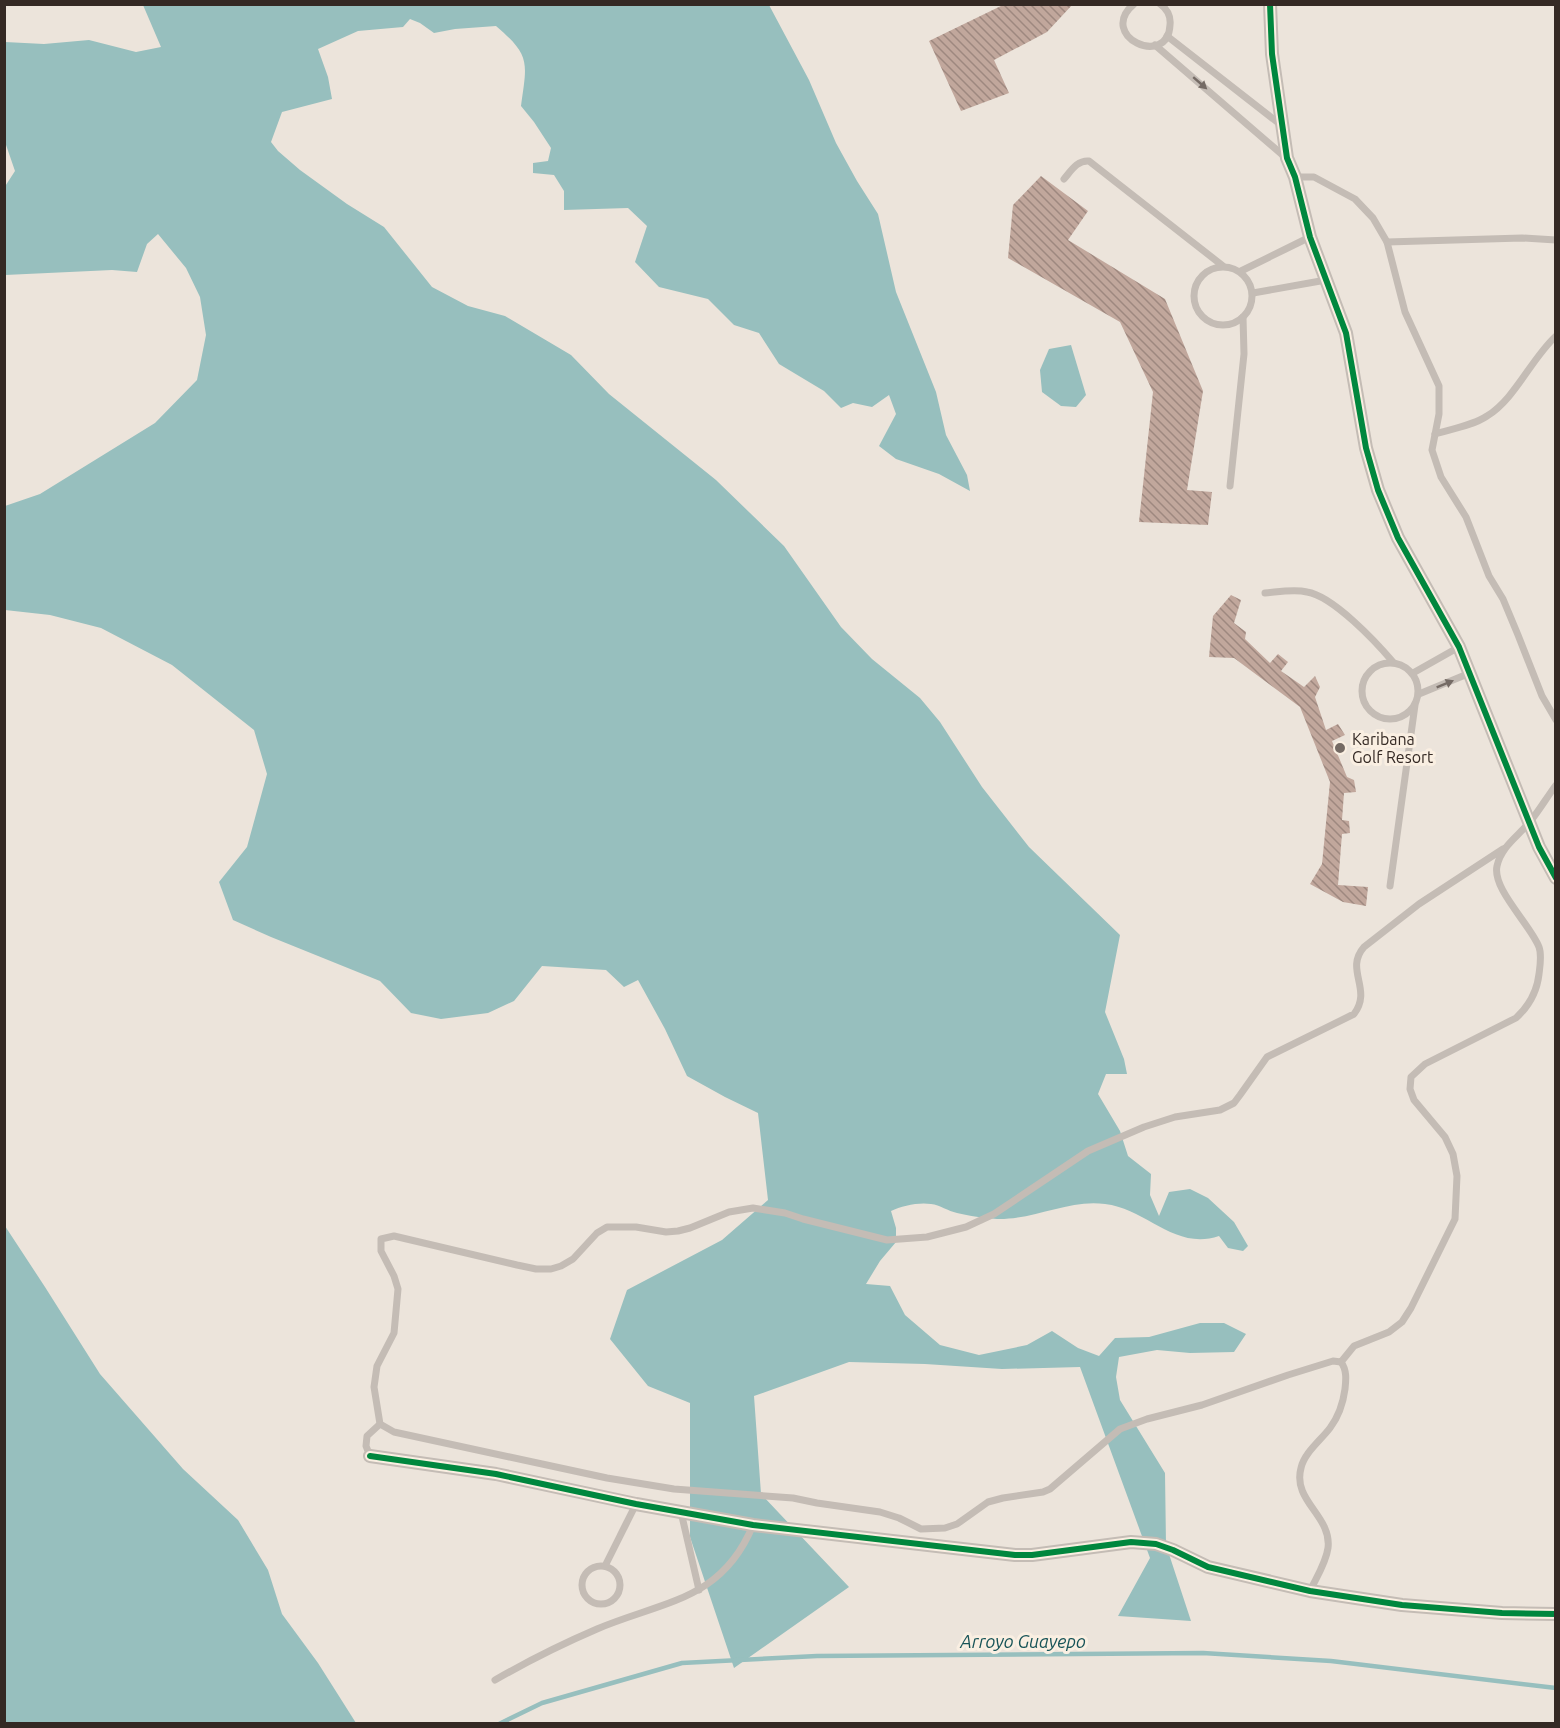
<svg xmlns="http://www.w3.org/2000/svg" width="1560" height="1728" font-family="Ubuntu,sans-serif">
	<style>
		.water { fill: #97bfbe }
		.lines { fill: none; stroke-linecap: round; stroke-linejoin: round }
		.stream { stroke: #97bfbe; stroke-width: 4.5 }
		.building { fill: url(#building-back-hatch) }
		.lane { stroke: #c4bcb5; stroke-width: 7 }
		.street { stroke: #c4bcb5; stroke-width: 14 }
		.cycleway-casing { stroke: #faefe2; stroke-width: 10 }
		.cycleway { stroke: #00873e; stroke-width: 6 }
		.oneway { fill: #756b65 }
		.poi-dot { fill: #746a64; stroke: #faefe2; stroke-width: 2 }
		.labels { text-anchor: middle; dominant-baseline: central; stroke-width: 6; stroke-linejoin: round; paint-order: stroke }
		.poi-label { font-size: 16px; fill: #342924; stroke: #faefe2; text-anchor: start }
		.water-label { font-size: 18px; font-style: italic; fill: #185458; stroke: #faefe2 }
	</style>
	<defs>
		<pattern id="building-back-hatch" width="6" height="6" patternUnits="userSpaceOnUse" patternTransform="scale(1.5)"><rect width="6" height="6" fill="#c1a79c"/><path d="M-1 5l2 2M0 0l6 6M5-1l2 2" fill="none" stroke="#9e887f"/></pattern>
	</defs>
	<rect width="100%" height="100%" fill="#ece4db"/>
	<g class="water">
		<path d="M143 5H769L809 80 836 143 857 181 878 214 896 292 936 392 946 435 967 475 970 491 939 474 896 459 879 446 896 414 889 395 872 407 853 403 841 408 824 391 779 364 759 333 734 325 708 299 659 287 635 262 647 226 628 208 564 210V191L554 175 533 173V163L548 161 551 148 534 122 521 106C527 62 531 56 496 26L455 29 434 33 420 23 410 19 403 27 358 31 318 49 328 77 332 99 282 112 271 142 278 151 300 170 347 204 384 227 432 287 468 306 505 316 571 355 609 394 716 480 784 546 841 627 872 659 920 698 940 722 982 787 1029 847 1120 935 1105 1012 1124 1059 1127 1074H1106L1098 1094 1120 1131 1128 1156 1151 1174 1150 1195 1159 1216 1169 1192 1190 1189 1208 1198 1234 1222 1248 1246 1243 1251 1228 1248 1219 1236C1175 1251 1147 1209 1105 1204 1069 1199 1034 1220 997 1219 984 1218 969 1216 957 1213 948 1211 940 1205 931 1204 918 1202 902 1206 891 1211L896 1228V1242L880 1261 866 1284 890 1286 905 1315 940 1345 979 1355 1027 1345 1052 1331 1078 1348 1099 1356 1115 1338 1149 1337 1200 1323H1224L1246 1334 1234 1352 1190 1353 1157 1350 1119 1357 1116 1377 1120 1400 1165 1473 1166 1545 1191 1621 1118 1616 1150 1558 1080 1367 1002 1369 925 1364 849 1362 754 1396 761 1494 849 1587 734 1668 690 1537V1403L648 1386 610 1339 627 1290 722 1240 768 1200 758 1113 725 1097 687 1076 665 1029 638 980 624 987 606 970 542 966 514 1001 488 1013 441 1019 411 1013 380 981 271 937 233 920 219 882 247 847 267 774 254 730 172 665 101 628 50 615 5 610V506L40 494 155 423 197 380 206 335 200 297 186 268 158 234 147 244 137 272 112 270 5 275 4 188 15 171 5 142V42L44 44 89 40 136 52 161 47Z"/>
		<path d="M1071 345 1086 395 1076 407 1061 406 1042 392 1040 370 1049 349Z"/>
		<path d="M5 1226 45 1287 100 1374 183 1469 238 1520 268 1570 282 1614 318 1663 356 1723H5Z"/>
	</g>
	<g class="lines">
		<path class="stream" d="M499 1724 542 1703 682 1663 817 1656 1203 1653 1331 1661 1556 1688"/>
	</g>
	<g class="building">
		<path d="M1005 4H1073L1047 32 994 60 1009 93 961 111 929 41Z"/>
		<path d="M1041 176 1088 211 1068 240 1165 299 1203 391 1187 490 1212 492 1208 525 1139 522 1153 392 1120 322 1008 258 1013 205Z"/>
		<path d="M1231 595 1241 600 1234 623 1246 632 1245 639 1270 663 1278 654 1288 662 1281 671 1304 687 1315 676 1320 687 1315 697 1326 730 1338 724 1345 735 1332 741 1347 777 1354 780 1356 792 1344 793 1342 820 1349 821 1350 833 1342 834 1338 885 1368 887 1366 906 1343 902 1310 884 1322 864 1330 782 1300 707 1234 658 1209 657 1213 616Z"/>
	</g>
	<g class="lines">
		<g class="lane">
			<path d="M1134 4C1096 36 1168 69 1170 25 1171 16 1167 9 1160 4"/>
			<path d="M1167 36 1281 125"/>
			<path d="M1155 45 1285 157"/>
			<path d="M1295 177H1314L1355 199 1373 218 1387 242 1405 312 1439 386V414L1432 450 1441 477 1466 517 1489 576 1503 599 1518 635 1542 696 1556 720"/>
			<path d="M1064 179C1071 171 1077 160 1089 161L1223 266"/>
			<path d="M1387 242 1522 238 1556 240"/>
			<circle cx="1223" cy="296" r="29"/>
			<path d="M1241 271 1310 237"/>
			<path d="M1253 293 1326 280"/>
			<path d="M1435 434C1451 429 1472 426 1487 416 1515 399 1531 359 1556 336"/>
			<path d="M1230 486 1244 354 1243 317"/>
			<path d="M1265 593C1278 592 1294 589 1307 592 1333 596 1376 642 1393 662"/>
			<circle cx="1390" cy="691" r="28"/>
			<path d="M1413 673 1459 647"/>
			<path d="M1419 694 1470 673"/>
			<path d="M1503 849 1419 904 1364 947C1344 970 1373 989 1354 1014L1267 1057 1240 1095 1234 1103 1220 1110 1175 1117 1144 1127 1088 1151 994 1214 966 1227 927 1237 887 1240 803 1219 785 1213 753 1208 729 1212 690 1228 678 1231 666 1232 636 1227H607L597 1233 573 1259 561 1266 551 1269H536L517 1265 394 1236 381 1239V1251L394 1276 398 1289 394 1333 377 1366 374 1387 380 1424 394 1432 607 1478 674 1489 793 1498 817 1503 880 1512 899 1518 921 1529 945 1528 957 1524 988 1502 1003 1498 1043 1492 1050 1489 1120 1429 1147 1419 1202 1405 1288 1375 1333 1361 1341 1362 1354 1346 1389 1332 1402 1322 1411 1308 1455 1219 1457 1176 1453 1154 1445 1137 1414 1100 1410 1089 1411 1077 1425 1064 1516 1018C1529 1006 1537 992 1539 974 1540 966 1542 955 1539 947 1530 924 1492 889 1497 866 1501 847 1517 837 1529 823 1539 811 1547 797 1556 785"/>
			<path d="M1390 886 1415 705"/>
			<path d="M370 1456 366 1446 367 1436 380 1424"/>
			<path d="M681 1512 699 1590"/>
			<circle cx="601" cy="1585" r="19"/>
			<path d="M605 1566 636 1504"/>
			<path d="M1310 1591C1316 1578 1326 1563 1328 1548 1332 1516 1292 1501 1301 1468 1304 1453 1321 1440 1330 1428 1339 1416 1343 1404 1345 1389 1346 1380 1347 1370 1341 1362"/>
			<path d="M495 1680C528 1661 562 1644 597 1629 663 1601 722 1601 753 1525"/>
		</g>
		<g class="street">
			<path d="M1270 4 1272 54 1287 158 1295 177 1310 237 1346 333 1366 448 1378 490 1398 538 1459 647 1539 847 1556 878"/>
			<path d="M370 1456 496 1474 636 1504 753 1525 1015 1555H1032L1131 1542 1156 1544 1173 1550 1208 1567 1310 1591 1402 1605 1502 1613 1556 1614"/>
		</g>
		<g class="cycleway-casing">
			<g id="cycleway">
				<path d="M1270 4 1272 54 1287 158 1295 177 1310 237 1346 333 1366 448 1378 490 1398 538 1459 647 1539 847 1556 878"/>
				<path d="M370 1456 496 1474 636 1504 753 1525 1015 1555H1032L1131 1542 1156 1544 1173 1550 1208 1567 1310 1591 1402 1605 1502 1613 1556 1614"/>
			</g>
		</g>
		<use href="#cycleway" class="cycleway"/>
	</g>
	<defs><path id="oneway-solid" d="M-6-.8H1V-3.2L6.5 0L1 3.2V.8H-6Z" transform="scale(1.5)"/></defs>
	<g class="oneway">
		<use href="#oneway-solid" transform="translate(1200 83) rotate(41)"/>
		<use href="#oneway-solid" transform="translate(1445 684) rotate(-22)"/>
	</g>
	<circle class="poi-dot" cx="1340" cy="748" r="6"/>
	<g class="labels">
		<g class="poi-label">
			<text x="1352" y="739">Karibana<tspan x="1352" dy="18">Golf Resort</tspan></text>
		</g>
		<g class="water-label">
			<text x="1023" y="1641">Arroyo Guayepo</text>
		</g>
	</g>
	<rect width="1560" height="1728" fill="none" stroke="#342924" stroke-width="12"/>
</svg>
